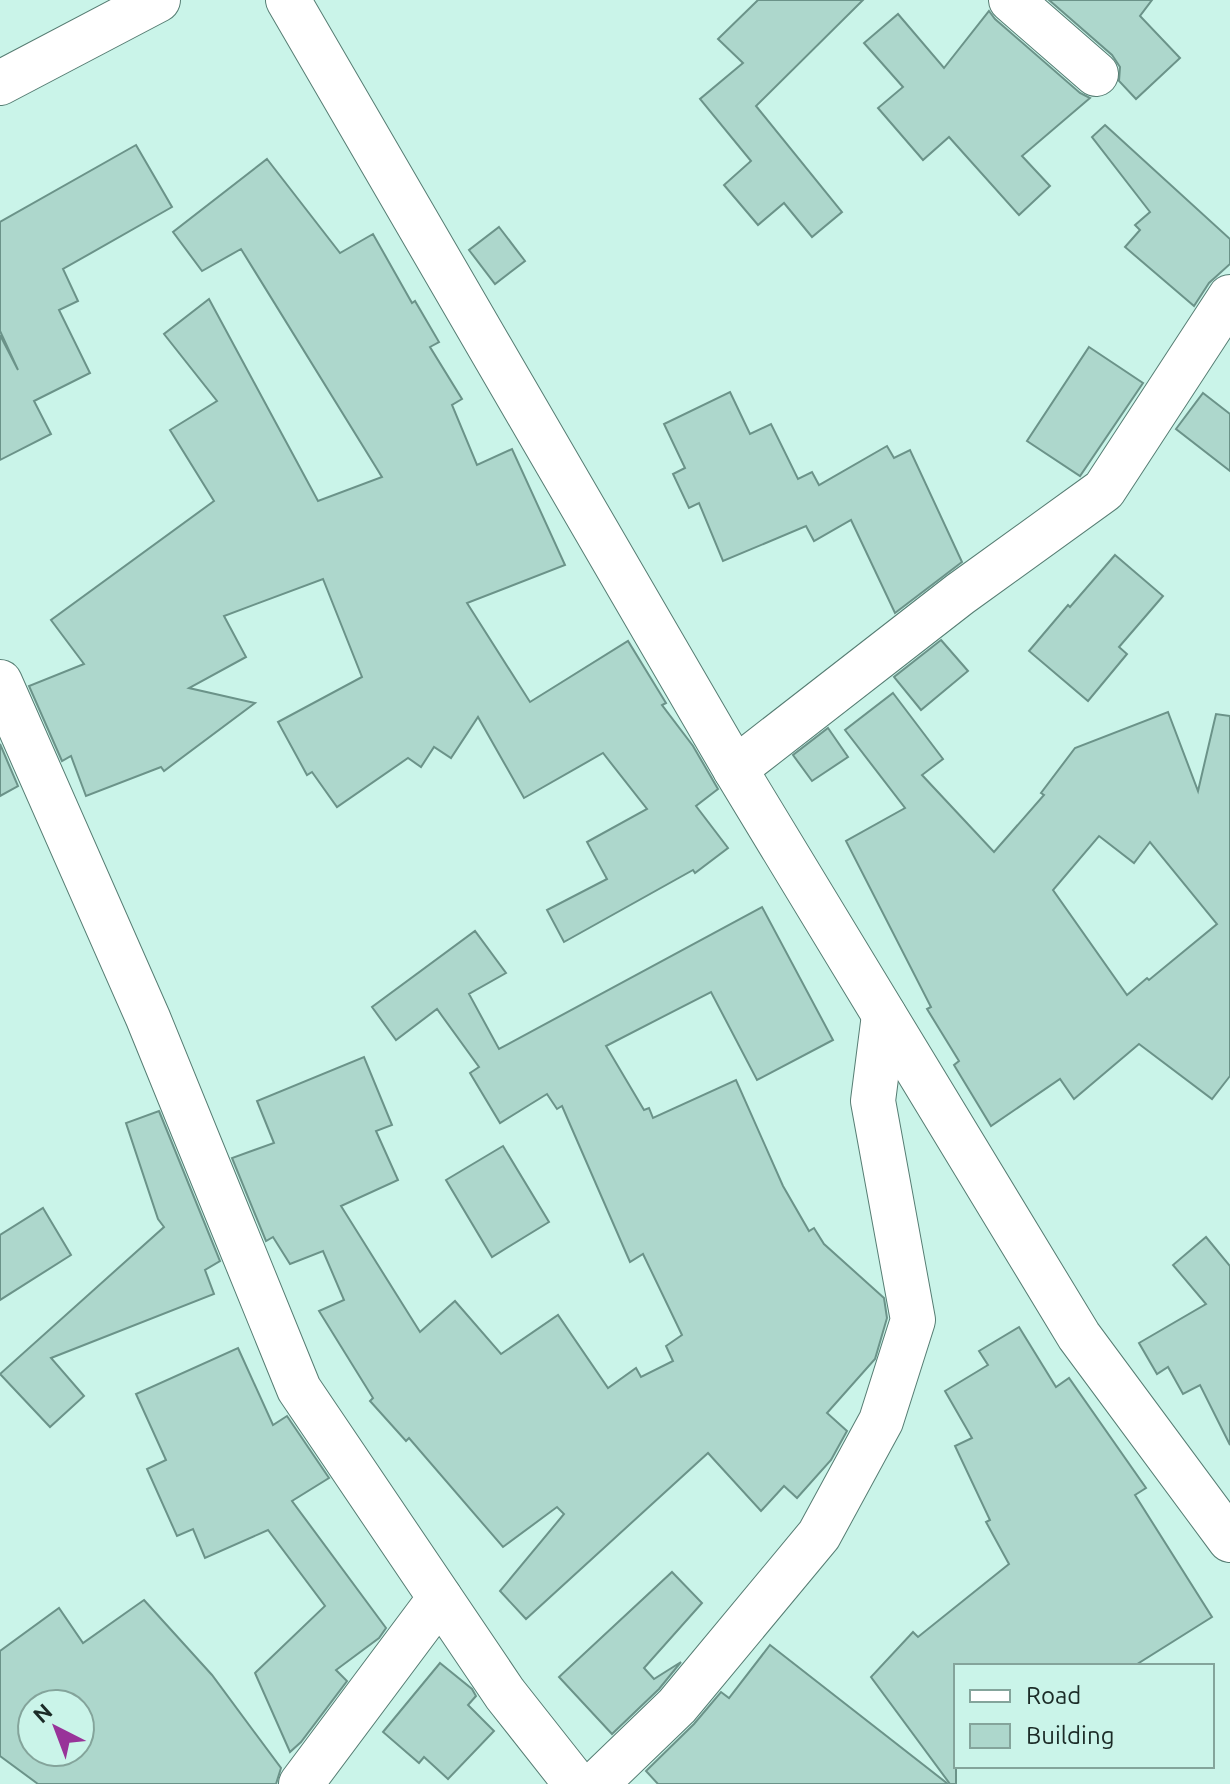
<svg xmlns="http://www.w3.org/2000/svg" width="1230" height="1784" font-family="Ubuntu,sans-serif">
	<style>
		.building { fill: #add7cc; stroke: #6b9389; stroke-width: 2; fill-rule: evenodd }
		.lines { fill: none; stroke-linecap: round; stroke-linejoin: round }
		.street-casing { stroke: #567d73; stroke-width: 46 }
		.street { stroke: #fff; stroke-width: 44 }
	</style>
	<rect width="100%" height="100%" fill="#caf4e9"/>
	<g class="building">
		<path d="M758 0H863L756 106 842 212 812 237 784 203 758 225 724 185 751 161 700 99 743 63 718 39Z"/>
		<path d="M1049 0H1152L1140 16 1180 58 1136 99 1119 81 1120 67 1112 55Z"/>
		<path d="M989 11 995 19 1080 93 1090 98 1022 156 1050 186 1019 215 949 137 923 160 878 108 903 87 864 43 898 14 944 68Z"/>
		<path d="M1105 125 1230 239V264L1209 283 1194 306 1125 247 1140 230 1135 225 1150 212 1092 137Z"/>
		<path d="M136 145 172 207 63 269 78 301 59 310 90 373 34 401 51 434 0 460V335L18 370 0 331V222Z"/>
		<path d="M267 159 340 253 373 234 412 303 415 301 439 342 430 347 462 399 452 405 477 465 512 449 565 565 467 603 530 702 628 641 666 703 662 705 693 746 718 789 696 806 728 848 695 873 693 870 564 942 547 910 607 879 587 842 647 809 603 753 524 798 478 717 451 758 434 747 421 767 408 758 337 807 312 772 307 775 278 722 362 677 323 579 224 616 246 657 189 688 255 703 164 771 161 767 86 796 71 756 62 761 29 686 84 664 51 620 214 501 170 430 217 401 164 334 209 299 318 501 382 477 241 249 202 271 173 232Z"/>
		<path d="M499 227 525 261 495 284 469 250Z"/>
		<path d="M1089 347 1143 383 1080 476 1027 441Z"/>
		<path d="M730 392 750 434 771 424 798 479 812 472 819 485 887 446 894 458 910 450 962 562 895 613 851 520 814 541 806 526 723 561 699 503 689 508 673 474 685 468 664 424Z"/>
		<path d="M1203 393 1230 414V471L1176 429Z"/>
		<path d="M1115 555 1163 596 1119 647 1127 654 1088 701 1029 651 1068 605 1070 607Z"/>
		<path d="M941 640 968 671 921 710 894 677Z"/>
		<path d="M893 693 943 759 922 775 994 852 1044 795 1041 793 1075 748 1168 712 1198 791 1216 714 1230 716V1076L1212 1099 1139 1044 1074 1099 1060 1079 991 1126 954 1065 959 1061 927 1009 931 1007 846 841 905 808 845 730ZM1099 836 1134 863 1150 842 1217 924 1149 980 1147 978 1127 995 1053 890Z"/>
		<path d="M828 728 848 757 812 781 793 755Z"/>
		<path d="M0 744 18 786 0 796Z"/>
		<path d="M762 907 833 1040 757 1080 711 992 606 1046 644 1110 649 1108 653 1118 736 1080 783 1186 809 1231 814 1228 824 1244 884 1298 887 1318 875 1359 827 1413 847 1431 831 1460 797 1498 784 1486 761 1511 708 1453 526 1619 500 1591 564 1514 557 1507 503 1547 409 1438 406 1441 370 1401 373 1398 319 1311 344 1300 323 1251 290 1264 273 1237 266 1241 232 1158 274 1143 257 1101 364 1057 392 1125 376 1131 398 1180 341 1206 420 1332 455 1301 501 1354 558 1315 608 1388 636 1368 641 1377 673 1361 666 1346 682 1335 643 1254 630 1262 562 1106 557 1109 547 1094 500 1123 470 1073 479 1067 437 1009 396 1040 372 1007 475 931 506 973 469 994 499 1049Z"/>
		<path d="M159 1111 220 1261 205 1270 214 1294 51 1358 84 1396 50 1427 0 1374 164 1227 158 1219 126 1123Z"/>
		<path d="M503 1146 549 1222 492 1257 446 1180Z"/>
		<path d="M43 1208 71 1255 0 1300V1235Z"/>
		<path d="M1206 1237 1230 1266V1445L1200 1385 1183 1394 1168 1367 1157 1374 1139 1343 1206 1304 1173 1265Z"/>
		<path d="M1019 1327 1056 1387 1069 1378 1146 1488 1135 1495 1212 1617 1134 1666H956V1784H950L871 1677 913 1632 918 1637 1009 1564 986 1522 990 1520 955 1446 972 1438 945 1391 988 1365 979 1351Z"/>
		<path d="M238 1348 273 1425 287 1416 329 1478 292 1501 386 1628 379 1638 336 1670 347 1681 301 1742 290 1752 255 1673 325 1606 268 1530 205 1558 193 1529 177 1536 147 1469 166 1460 136 1394Z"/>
		<path d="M672 1572 702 1603 644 1668 654 1679 681 1662 659 1689 612 1734 559 1677Z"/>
		<path d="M144 1600 212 1675 281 1768 276 1784H38L0 1756V1651L59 1608 83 1643ZM32 1704H80V1752H32Z"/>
		<path d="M770 1645 948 1784H658L646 1771 694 1724 721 1692 729 1698Z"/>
		<path d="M440 1663 472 1689 476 1696 468 1705 494 1731 448 1779 424 1757 419 1763 383 1732Z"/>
	</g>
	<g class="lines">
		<g class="street-casing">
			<g id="street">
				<path d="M288 0 735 769 1079 1336 1230 1540"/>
				<path d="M1011 0 1096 74"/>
				<path d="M0 83 158 0"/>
				<path d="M0 682 148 1018 299 1389 505 1694 576 1784"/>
				<path d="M735 769 960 594 1104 490 1230 297"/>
				<path d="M301 1784 440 1598"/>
				<path d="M596 1784 677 1706 819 1535 881 1421 913 1320 873 1101 884 1015"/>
			</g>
		</g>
		<use href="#street" class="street"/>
	</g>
	<rect x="954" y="1664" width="260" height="104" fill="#caf4e9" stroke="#84a49b" stroke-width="2"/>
	<rect x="970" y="1690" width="40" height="12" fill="#ffffff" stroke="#84a49b" stroke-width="2"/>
	<text x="1026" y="1704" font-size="24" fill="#1b2b27">Road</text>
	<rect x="970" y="1724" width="40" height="24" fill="#add7cc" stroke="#84a49b" stroke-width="2"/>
	<text x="1026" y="1744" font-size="24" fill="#1b2b27">Building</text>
	<g transform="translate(56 1728) rotate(318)"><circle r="38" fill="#caf4e9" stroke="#84a49b" stroke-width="2"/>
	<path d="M0-6L14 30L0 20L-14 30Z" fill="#983399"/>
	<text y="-12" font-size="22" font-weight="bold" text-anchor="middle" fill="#1b2b27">N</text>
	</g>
</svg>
